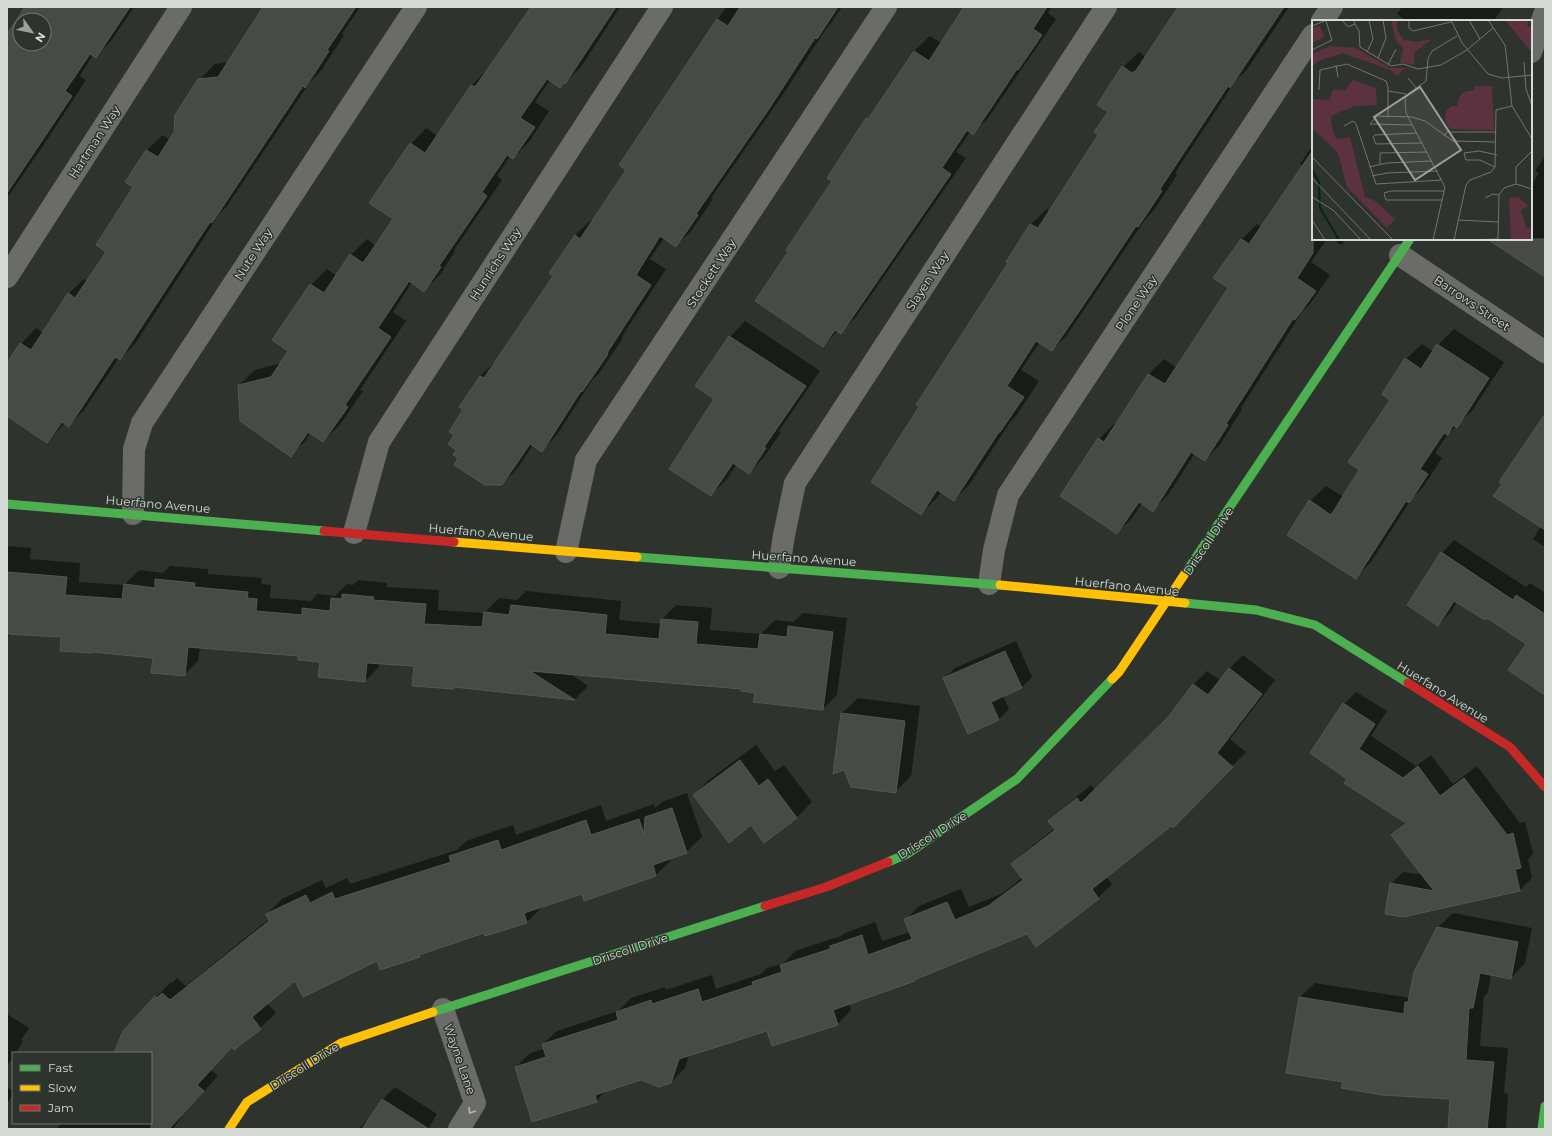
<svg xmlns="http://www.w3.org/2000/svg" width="1552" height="1136" font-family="Montserrat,sans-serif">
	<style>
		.shadow { fill: #0007; fill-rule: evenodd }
		.building { fill: #474b47; stroke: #545754; fill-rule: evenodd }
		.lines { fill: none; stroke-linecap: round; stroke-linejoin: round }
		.street { stroke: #6b6c6a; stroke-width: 22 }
		.fast { stroke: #4caf50; stroke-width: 9 }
		.slow { stroke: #ffc107; stroke-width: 9 }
		.jam { stroke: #c62828; stroke-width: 9 }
		.oneway { stroke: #b5b9b5 }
		.labels { text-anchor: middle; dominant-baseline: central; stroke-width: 3; stroke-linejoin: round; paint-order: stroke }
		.street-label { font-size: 12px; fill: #d5dad5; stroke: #2d342d }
		.inset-river { fill: none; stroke: #042809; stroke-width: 2 }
		.inset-road { fill: none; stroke: #717671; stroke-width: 1 }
		.view { fill: #9ba09b; fill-opacity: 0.15; stroke: #9ba09b; stroke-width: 2 }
		.inset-edge { fill: none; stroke: #d5dad5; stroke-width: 2 }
	</style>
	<rect width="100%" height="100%" fill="#2e332e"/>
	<g class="shadow">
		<path d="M26 7H134L111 41 96 56 93 55 80 76 86 80 43 146 7 198V35ZM20 20H44V44H20Z"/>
		<path d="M264 7H360L342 34 344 35 321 71 310 82 227 206 220 213 135 344 120 359 119 358 84 410 69 426 65 423 47 442 7 415V365L21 344 36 328 43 333 68 294 84 279 87 281 107 251 134 187 126 182 147 150 163 135 170 140 199 80 215 64 228 62Z"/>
		<path d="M530 7H620L581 67 560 87 550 80 535 102 549 111 529 142 513 158 510 156 497 176 502 180 454 250 455 251 440 275 424 290 412 282 393 312 406 321 360 390 363 391 339 426 323 441 311 432 306 440 291 455 239 385 255 370 281 363 290 351 274 340 311 285 327 269 337 276 351 255 367 239 376 246 394 218 411 144 426 128 438 136 472 85 487 70 531 8Z"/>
		<path d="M726 7H842L832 22 826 29 784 93 711 198 713 199 692 230 676 246 664 238 650 259 666 269 621 338H623L598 375 592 380 557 435 542 450 533 445 518 468 502 484 459 458 455 435 464 409 480 376 496 361 554 275 575 235 591 220 593 221 628 169 620 164Z"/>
		<path d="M965 7H1051L1048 13 1056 19 988 118 973 133 970 132 956 152 966 158 856 317 841 332 838 331 823 346 790 252 833 181 867 119 874 112 914 51 930 36 941 43Z"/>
		<path d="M1179 7H1289L1246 71 1236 80 1175 173 1177 175 1154 210 1144 221 1067 335 1052 350 1040 342 1021 370 1039 381 1016 416 1011 421 969 485 954 500 941 492 937 498 921 513V406L1010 263 1007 261 1031 224 1047 209 1050 211 1100 134 1109 112 1123 67 1139 52 1146 57ZM1125 67 1137 76 1136 77 1125 70Z"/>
		<path d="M1402 7H1503L1494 21H1404L1405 20 1397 14Z"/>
		<path d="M1313 145V239H1327L1311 262 1330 275 1310 304 1302 312 1241 408 1242 409 1220 445 1205 460 1195 453 1168 495 1153 510 1142 503 1132 518 1117 533 1099 439 1114 424 1116 425 1149 374 1164 359 1177 368 1229 287 1215 278 1242 239 1257 224 1262 228 1303 166 1300 164Z"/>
		<path d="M1545 156V276L1503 239H1531V185L1539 173 1535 171Z"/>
		<path d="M1333 239H1347L1341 245Z"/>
		<path d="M745 321 820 371 779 431 781 432 764 457 749 473 736 465 727 479 711 495 730 337Z"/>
		<path d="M1454 329 1504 362 1472 411 1448 434 1435 453 1442 458 1424 486 1412 498 1371 562 1355 578 1310 501 1326 486 1344 497 1361 469 1391 399 1406 359 1422 344 1434 352 1438 345Z"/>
		<path d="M1545 416V547L1533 539 1541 526Z"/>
		<path d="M1454 540 1526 587 1530 583 1545 593V694L1527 644 1488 617 1457 602 1451 612 1438 625 1442 553Z"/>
		<path d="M7 546 31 548 30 559 80 563 79 582 124 585 139 570 163 573 170 566 208 569V574L262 578 261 584 271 585 270 598 311 601 317 594 335 596 347 584 353 585 358 580 387 583V587L439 590 438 610 484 613 499 598 517 600 526 591 621 601 619 620 662 624V619L676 605 712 608 710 630 761 634 775 620 793 622 803 613 847 618 837 695 823 709 755 701 756 692 742 688 569 673 588 686 575 699 456 686 454 688 415 665 379 663V667L365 681 321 661 299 655 200 647 198 661 184 675 154 657 62 636 12 633 7 638Z"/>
		<path d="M1016 641 1032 677 1021 688 1003 696 1009 709 998 720 944 679 955 668Z"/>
		<path d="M1243 655 1275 680 1230 739 1246 752 1173 827 1171 825 1106 877 1112 884 1098 898 1027 933 916 978 914 980 849 1003 851 1010 838 1024 768 1029 689 1055 685 1068 671 1082 641 1079 607 1090 596 1101 516 1067 530 1053 544 1049 543 1044 557 1031 618 1011 631 998 665 987 666 990 712 975 716 989 761 974 767 968 784 963 795 951 841 936 845 933 875 922 882 941 910 932 905 920 919 906 961 889 969 907 1003 893 1022 878 1012 865 1026 851 1055 828 1050 822 1063 808 1091 785 1095 790 1169 716 1193 685 1207 671 1221 681 1229 669Z"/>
		<path d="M1356 692 1387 711 1371 736 1416 766 1431 755 1453 784 1477 766 1520 823 1525 822 1533 854 1528 859 1532 878 1520 890 1403 916 1391 884 1403 872 1423 875 1392 835 1405 822 1348 779 1344 704Z"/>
		<path d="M858 698 920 706 911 776 896 791 842 713Z"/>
		<path d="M756 745 775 771 784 765 812 802 797 817 765 841 752 824 694 795 710 779Z"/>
		<path d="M687 793 702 837 686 852 670 858 671 860 656 875 582 892 542 907 527 922 485 935 484 932 422 953 419 956 377 960 296 979 267 1003 276 1013 260 1028 235 1049 232 1047 211 1070 218 1076 184 1113 173 1129H57L61 1123H151V1053H115L156 997 171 982 172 983 177 978 186 986 269 919 267 914 282 899 322 880 326 888 347 878 350 884 457 850 466 841 513 825 516 835 601 805 606 821 654 804 655 808 662 802Z"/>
		<path d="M1453 913 1532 928 1525 963 1511 978 1491 974 1488 992 1484 997 1480 1046 1508 1048 1504 1093 1508 1094 1506 1127 1504 1129H1449L1451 1098 1344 1081 1300 997 1315 983 1410 998 1438 927Z"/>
		<path d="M7 1014 29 1028 21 1040 23 1041 16 1053H13V1057L7 1066Z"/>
		<path d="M7 1087 13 1091V1095L7 1104Z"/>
		<path d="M395 1087 437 1114 428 1129H359L373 1114 383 1099Z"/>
	</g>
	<g class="building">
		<path d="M25 7H130L96 58 90 54 65 91 72 96 7 193V34ZM20 20H44V44H20Z"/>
		<path d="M263 7H356L327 50 329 51 305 88 303 86 212 223 210 222 120 360 115 357 69 427 62 422 47 443 7 416V363L20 343 31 350 68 293 75 298 106 252 96 245 133 187 125 182 146 150 158 157 174 132 175 115 198 79 218 77Z"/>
		<path d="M531 7H616L565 84 564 82 560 88 547 79 520 118 535 127 513 159 507 155 482 192 487 196 439 266 441 267 424 292 409 281 378 328 391 337 345 405 348 407 323 442 308 432 291 457 240 421 238 385 271 377 288 351 272 340 310 284 324 293 350 254 363 263 393 219 369 203 410 143 425 153 471 85 475 87Z"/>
		<path d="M740 7H838L817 39 815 38 769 109 696 214 698 215 676 247 660 236 636 275 651 285 607 353 608 354 582 392 581 391 542 452 530 444 502 485H485L454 465 458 458 453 455 456 450 448 444 454 435 449 432 463 409 459 407 480 376 484 378 553 276 549 273 575 235 580 239 626 170 619 165 717 19 728 26Z"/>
		<path d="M964 7H1047L1033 29 1042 35 1018 70 1017 69 973 135 967 130 942 168 951 174 841 334 835 330 823 347 755 301 788 252 786 250 832 181 827 178 866 118 868 119 914 51 929 61Z"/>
		<path d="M1178 7H1284L1230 88 1228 86 1160 189 1162 191 1138 227 1136 226 1091 294 1052 351 1036 341 1007 386 1024 397 1000 432H999L954 501 937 490 921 515 871 482 919 407 916 405 1008 263 1006 262 1030 224 1038 228 1098 135 1094 132 1108 112 1097 105 1122 66 1133 74 1134 71 1135 72Z"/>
		<path d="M1313 150V253L1297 278 1316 291 1295 320 1293 319 1226 424 1228 425 1205 461 1191 452 1153 512 1139 502 1117 534 1060 496 1098 438 1104 442 1148 374 1165 384 1228 288 1213 278 1241 239 1249 244Z"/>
		<path d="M1487 239H1545V277Z"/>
		<path d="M729 336 806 386 764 447 766 448 749 474 733 463 711 496 669 469 714 399 695 386Z"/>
		<path d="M1437 344 1489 378 1457 428 1453 425 1448 435 1444 433 1420 469 1428 474 1409 503 1406 501 1356 579 1287 535 1309 500 1331 515 1359 470 1348 462 1390 400 1382 394 1405 358 1421 369Z"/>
		<path d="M1545 414V530L1493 496 1502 484 1499 482Z"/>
		<path d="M1441 552 1513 600 1516 595 1545 614V695L1508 670 1526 644 1487 618 1485 620 1454 601 1438 626 1407 605Z"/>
		<path d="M7 572 67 577 65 595 122 599 124 584 155 588V579L195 583 194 587 248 592 247 598 257 599 256 611 302 615V608L330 611 331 598 342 599V594L374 597 373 600 426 604 424 624 482 627 484 612 509 615 511 605 607 615 605 634 659 639 661 619 698 622 696 644 758 649 760 634 787 637 788 626 833 632 823 710 753 702 755 693 741 691V689L530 671 575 700 454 687V689L412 686 414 666 367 663 365 682 318 677 320 662 298 660V656L188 647 185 676 151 673 153 658 93 652 92 653 60 651 61 637 7 634Z"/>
		<path d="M1005 651 1022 688 991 702 999 720 968 734 943 678Z"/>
		<path d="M1229 668 1262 694 1217 753 1233 767 1173 828 1171 826 1092 889 1099 899 1036 947 1027 934 914 980 915 981 833 1010 838 1025 772 1046 767 1031 679 1059 671 1083 659 1087 641 1080 595 1095 597 1102 532 1122 515 1067 546 1057 542 1044 618 1020 616 1012 651 1000 652 1004 698 989 702 1002 753 985 752 982 782 972 780 965 830 949V946L862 935 868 955 912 939 904 919 947 902 955 920 988 906 1023 880 1011 864 1055 830 1048 821 1077 798 1081 803 1169 716 1193 684 1208 695Z"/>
		<path d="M1343 703 1375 724 1359 749 1403 778 1418 766 1440 796 1464 778 1507 835 1513 833 1521 868 1515 869 1520 891 1403 917 1385 914 1390 883 1434 891 1391 835 1406 823 1344 783 1347 779 1310 753Z"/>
		<path d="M841 713 905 721 896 793 851 787 844 770 833 774Z"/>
		<path d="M740 760 759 786 768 779 797 818 764 843 751 825 729 843 693 795Z"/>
		<path d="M672 808 687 853 653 865 656 876 584 901 582 894 524 913 527 923 485 936 484 933 419 955 420 957 380 970 377 961 303 997 295 981 252 1017 261 1029 234 1050 232 1047 197 1085 204 1091 169 1129H151V1053H114L123 1031 155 996 157 998 162 993 170 1000 269 921 266 914 306 895 310 903 332 892 335 899 451 862 449 856 498 840 501 850 586 820 591 835 639 819 644 834 645 817Z"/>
		<path d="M1437 927 1518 942 1511 979 1480 973 1473 1008H1469L1466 1060 1494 1062 1487 1129H1448L1450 1099 1382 1095 1341 1088 1343 1082 1286 1073 1299 997 1404 1014 1405 1002H1408L1414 972Z"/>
		<path d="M382 1099 429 1129H362Z"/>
	</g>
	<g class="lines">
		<g class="street">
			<path d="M1322 21 1332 7"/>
			<path d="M1531 52 1545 12"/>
			<path d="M1400 255 1545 352"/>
			<path d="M7 277 181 7"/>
			<path d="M133 514 134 449 142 423 416 7"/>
			<path d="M354 533 379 442 662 7"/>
			<path d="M566 552 586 460 886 7"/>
			<path d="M779 568 784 535 795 483 1106 7"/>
			<path d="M989 584 994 550 1008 495 1313 35"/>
			<path d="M443 1009 475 1103 459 1129"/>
		</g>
		<g class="fast">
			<path d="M7 504 324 531"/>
			<path d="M637 557 1000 585"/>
			<path d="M1184 575 1410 239"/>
			<path d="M1185 603 1256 610 1315 625 1408 683"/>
			<path d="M888 862 907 854 1017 779 1112 679"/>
			<path d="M433 1012 765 906"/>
			<path d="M1542 1129 1545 1106"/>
		</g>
		<g class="slow">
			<path d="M454 542 637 557"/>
			<path d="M1000 585 1185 603"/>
			<path d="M1112 679 1119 672 1184 575"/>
			<path d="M229 1129 247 1102 341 1043 433 1012"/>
		</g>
		<g class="jam">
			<path d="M324 531 454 542"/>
			<path d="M1408 683 1510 747 1545 787"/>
			<path d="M765 906 826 887 888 862"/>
		</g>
	</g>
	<defs><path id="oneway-chevron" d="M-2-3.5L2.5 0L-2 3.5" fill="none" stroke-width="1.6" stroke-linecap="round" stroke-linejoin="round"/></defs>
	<use class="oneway" href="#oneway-chevron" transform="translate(471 1111) rotate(122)"/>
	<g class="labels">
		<g class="street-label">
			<text transform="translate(94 142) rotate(-57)">Hartman Way</text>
			<text transform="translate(253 254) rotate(-57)">Nute Way</text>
			<text transform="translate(495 264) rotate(-57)">Hunrichs Way</text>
			<text transform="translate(711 273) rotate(-57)">Stockett Way</text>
			<text transform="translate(927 281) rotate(-57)">Slayen Way</text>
			<text transform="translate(1136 303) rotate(-56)">Plone Way</text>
			<text transform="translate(1472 303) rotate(34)">Barrows Street</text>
			<text transform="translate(158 504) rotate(5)">Huerfano Avenue</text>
			<text transform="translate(481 532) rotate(5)">Huerfano Avenue</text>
			<text transform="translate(1208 541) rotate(-56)">Driscoll Drive</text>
			<text transform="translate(804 558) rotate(4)">Huerfano Avenue</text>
			<text transform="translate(1127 586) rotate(6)">Huerfano Avenue</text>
			<text transform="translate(1443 692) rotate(32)">Huerfano Avenue</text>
			<text transform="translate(932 835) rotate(-32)">Driscoll Drive</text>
			<text transform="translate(630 949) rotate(-18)">Driscoll Drive</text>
			<text transform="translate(460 1059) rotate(71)">Wayne Lane</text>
			<text transform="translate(304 1066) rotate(-32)">Driscoll Drive</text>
		</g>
	</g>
	<g transform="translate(1312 20)">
		<rect width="220" height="220" fill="#2e332e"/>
		<path d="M79 0H85V10L92 20 104 22 120 19 102 33V45L88 42 91 28 84 21ZM193 0H216L215 6 220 8V33ZM8 6 12 17 0 23V8ZM18 26 44 28 78 48H96L90 50 86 56 78 50 31 33 8 40 0 46V34ZM41 60 64 68 65 85 43 86 25 93 19 97V104L24 119 38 117 53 177 63 181 83 199 75 208 35 167 26 133 0 108V79L17 80 21 70H33ZM163 66H180L182 110 138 109 133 100 134 91 139 86H145L147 77 152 72 162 70ZM206 177 216 186 209 190 214 207 220 209V220H199L197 178Z" fill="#5d3240"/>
		<path class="inset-river" d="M0 150 7 162 8 188 27 220"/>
		<path class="inset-road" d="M30 0 36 7 43 4M41 0 47 11 48 27 79 46 91 44 106 49 129 45 155 30 181 8M97 0V8L101 11 139 2M139 0 150 23 176 54 190 58 220 55M157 0 168 19M176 0 193 25 200 86 220 119M0 6 15 0M0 30 20 20 14 1M55 32 61 19 57 0M66 38 74 18 71 0M212 42 214 69 220 86M24 45 26 57M76 45 84 29M96 58 105 69M7 70 8 50 35 44 74 61 76 67V97M76 71 94 74M100 105 58 104 65 96 100 97 113 101 141 121 184 122M32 106 41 101 44 104 64 164 130 160M105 113 63 115 61 117 64 124 110 123M132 116 135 112H184M0 137 81 220M68 144V133L115 132M57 147 75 143 120 141M183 147 168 140H154L152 133 167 131 185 135M60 156 75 153 126 151M0 158 59 220M204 164V147L220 131M204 164 220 169M0 177 21 190 49 220M173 178 181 174 187 175M130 180H74L72 173 79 171H132M0 200 13 220M146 200 186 202M121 220 133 167 94 93 93 79 96 74 114 61 116 39 120 31 145 16M142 220 154 165 158 160 179 152 183 147 184 90 200 86M155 220 186 219M186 220 187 175 192 168 204 164"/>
		<path class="view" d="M108 67 149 130 103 160 62 97Z"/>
		<rect width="220" height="220" class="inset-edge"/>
	</g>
	<rect width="1552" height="1136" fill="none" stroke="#d5dad5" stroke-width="16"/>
	<rect x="12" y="1052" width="140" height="72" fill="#2d342d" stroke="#707670"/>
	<rect x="20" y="1065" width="20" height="6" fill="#4caf50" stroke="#707670"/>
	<text x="48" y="1072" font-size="12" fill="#d5dad5">Fast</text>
	<rect x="20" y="1085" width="20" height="6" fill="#ffc107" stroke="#707670"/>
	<text x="48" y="1092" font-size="12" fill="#d5dad5">Slow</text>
	<rect x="20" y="1105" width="20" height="6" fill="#c62828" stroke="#707670"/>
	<text x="48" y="1112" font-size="12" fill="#d5dad5">Jam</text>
	<g transform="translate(32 32) rotate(123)"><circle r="19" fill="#2d342d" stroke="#707670"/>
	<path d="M0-3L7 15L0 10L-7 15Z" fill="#9ba09b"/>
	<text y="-6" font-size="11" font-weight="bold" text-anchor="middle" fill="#d5dad5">N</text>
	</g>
</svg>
